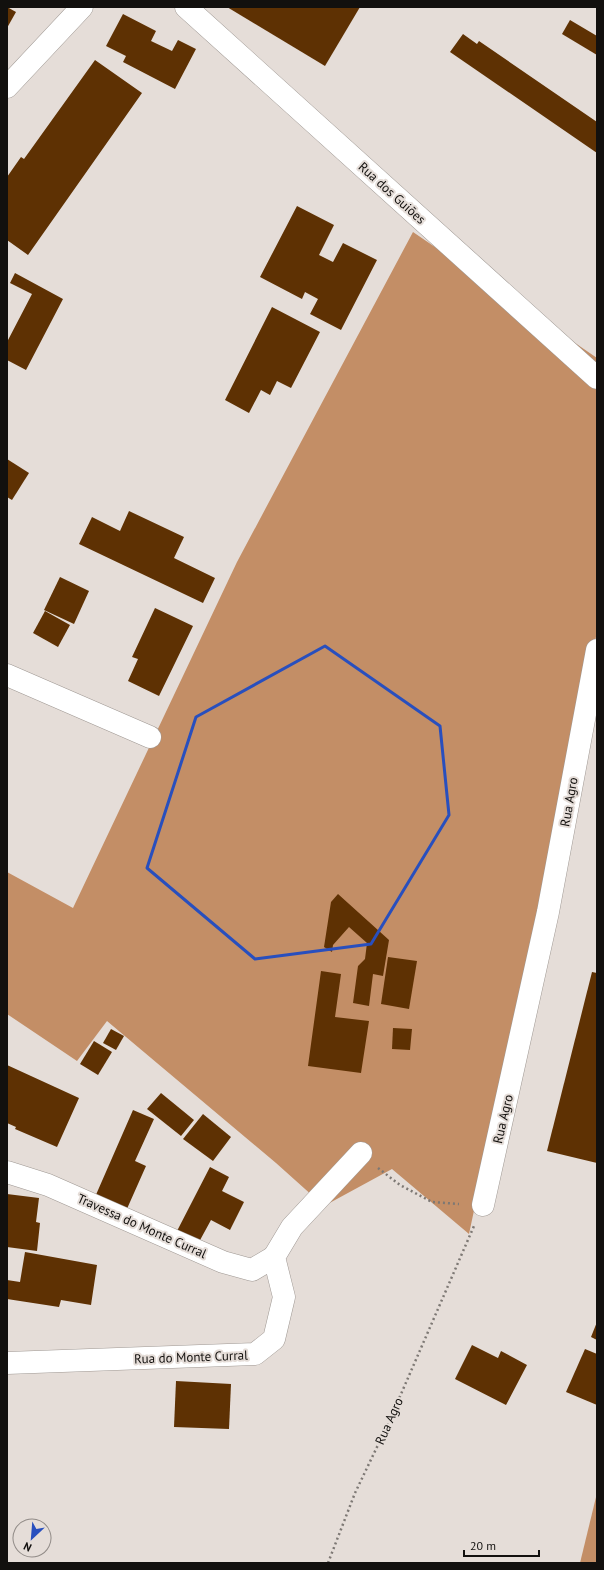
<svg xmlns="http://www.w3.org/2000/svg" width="604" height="1570" font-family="'PT Sans',sans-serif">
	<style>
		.forest { fill: #c38e66 }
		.building { fill: #5e3103 }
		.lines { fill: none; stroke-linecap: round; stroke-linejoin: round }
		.minor-casing { stroke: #9f9893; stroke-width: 23 }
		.path { stroke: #7d7874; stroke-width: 2.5; stroke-dasharray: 2 3; stroke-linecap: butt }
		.minor { stroke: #fff; stroke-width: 22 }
		.marked { fill: none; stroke: #284fbe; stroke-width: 3; stroke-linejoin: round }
		.labels { text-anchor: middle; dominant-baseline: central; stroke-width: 4; stroke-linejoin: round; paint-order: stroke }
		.street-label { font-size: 13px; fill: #12100e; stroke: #e5ddd8 }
	</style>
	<rect width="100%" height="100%" fill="#e5ddd8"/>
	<g class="forest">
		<path d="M413 232 597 358V632L469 1234 392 1169 324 1206 276 1163 107 1021 77 1061 7 1014V872L73 908 237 562Z"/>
		<path d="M597 1493V1563H580Z"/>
	</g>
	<g class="building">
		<path d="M7 7 16 12 7 28Z"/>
		<path d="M227 7H360L325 66Z"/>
		<path d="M123 14 156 31 151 41 172 51 178 40 196 49 175 89 123 62 126 56 106 46Z"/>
		<path d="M570 20 597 36V55L562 34Z"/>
		<path d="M463 34 477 44 479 41 597 122V153L450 52Z"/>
		<path d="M95 60 142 93 28 255 7 240V177L21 157 24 159Z"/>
		<path d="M297 206 334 225 319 255 333 262 343 243 377 260 341 330 310 314 318 299 305 292 302 299 260 277Z"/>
		<path d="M15 273 63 299 26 370 7 360V342L32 294 10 283Z"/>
		<path d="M272 307 320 332 291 388 277 381 270 395 261 390 249 413 225 400Z"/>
		<path d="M7 459 29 473 12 500 7 497Z"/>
		<path d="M129 511 184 537 174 558 215 578 203 603 79 544 92 517 120 531Z"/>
		<path d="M60 577 89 591 74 624 44 610Z"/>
		<path d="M155 608 193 626 159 696 128 681 138 659 132 657Z"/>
		<path d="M45 611 70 625 58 647 33 633Z"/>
		<path d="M338 894 389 940 383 976 373 974 369 1006 353 1003 358 966 365 959 367 943 349 927 333 945 332 952 324 947 331 902Z"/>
		<path d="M388 957 417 961 409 1009 381 1004Z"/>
		<path d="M321 971 341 974 335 1017 369 1021 361 1073 308 1066Z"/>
		<path d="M592 972 597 973V1163L547 1151Z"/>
		<path d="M393 1028 412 1029 410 1050 392 1049Z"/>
		<path d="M111 1029 124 1036 116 1050 103 1043Z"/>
		<path d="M94 1041 112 1052 98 1075 80 1064Z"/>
		<path d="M7 1065 79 1098 57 1147 15 1129 16 1127 7 1123Z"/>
		<path d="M161 1093 194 1120 181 1136 147 1109Z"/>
		<path d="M133 1110 154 1119 135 1161 146 1166 126 1211 95 1197Z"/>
		<path d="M203 1114 231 1137 213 1161 183 1139Z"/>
		<path d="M210 1167 229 1177 222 1191 244 1202 230 1230 211 1220 199 1242 177 1231Z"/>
		<path d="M7 1194 39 1198 36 1222 40 1223 37 1251 7 1247Z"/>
		<path d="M25 1252 97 1265 91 1305 61 1300 59 1307 7 1299V1280L20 1282Z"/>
		<path d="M597 1322V1340L591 1337Z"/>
		<path d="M472 1345 498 1358 501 1351 527 1365 506 1405 455 1379Z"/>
		<path d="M585 1349 597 1354V1405L566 1392Z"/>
		<path d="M176 1381 231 1384 229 1429 174 1427Z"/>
	</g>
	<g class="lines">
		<g class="minor-casing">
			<g id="minor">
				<path d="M186 7 597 378"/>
				<path d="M7 87 82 7"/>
				<path d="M7 675 150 737"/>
				<path d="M7 1172 48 1185 223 1262 252 1270 274 1257"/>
				<path d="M483 1205 548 912 597 650"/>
				<path d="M7 1363 255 1354 274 1339 284 1297 274 1257 292 1227 361 1153"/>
			</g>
		</g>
		<g class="path">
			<path d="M378 1168 400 1185 432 1202 459 1204"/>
			<path d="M328 1563 355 1493 388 1424 474 1226"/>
		</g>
		<use href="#minor" class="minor"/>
	</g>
	<path class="marked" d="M325 646 440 726 449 815 371 944 255 959 147 868 196 717Z"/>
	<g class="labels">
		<g class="street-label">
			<text transform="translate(392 193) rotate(42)">Rua dos Guiões</text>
			<text transform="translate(569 802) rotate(-80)">Rua Agro</text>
			<text transform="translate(503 1119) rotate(-77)">Rua Agro</text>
			<text transform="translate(142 1226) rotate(24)">Travessa do Monte Curral</text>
			<text transform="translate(191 1357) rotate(-2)">Rua do Monte Curral</text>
			<text transform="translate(389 1421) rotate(-66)">Rua Agro</text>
		</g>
	</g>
	<rect width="604" height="1570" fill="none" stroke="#12100e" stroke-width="16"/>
	<g transform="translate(32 1538) rotate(206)"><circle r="19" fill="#e5ddd8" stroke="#918b87"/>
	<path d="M0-3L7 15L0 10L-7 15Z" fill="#284fbe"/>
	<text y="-6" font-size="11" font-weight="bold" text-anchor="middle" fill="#12100e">N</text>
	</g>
	<path d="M464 1550v6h75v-6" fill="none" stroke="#12100e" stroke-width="2"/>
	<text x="470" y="1550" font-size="12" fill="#12100e" stroke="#e5ddd8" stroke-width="3" paint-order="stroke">20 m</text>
</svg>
